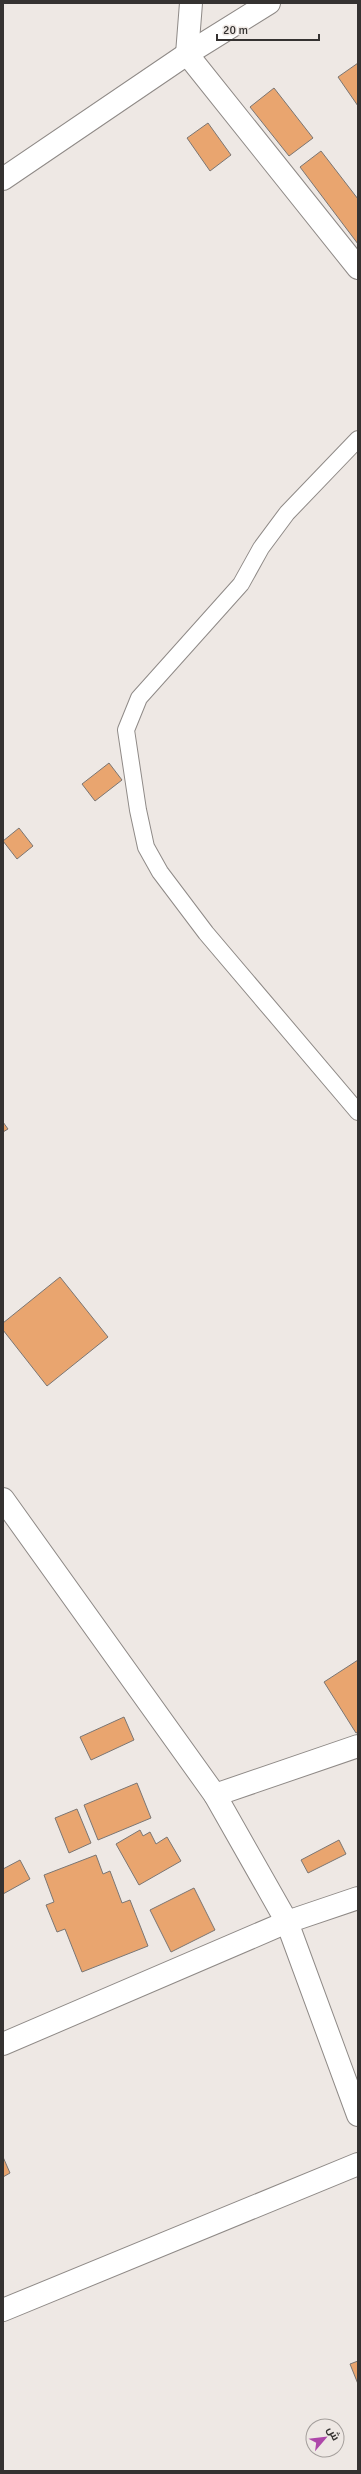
<svg xmlns="http://www.w3.org/2000/svg" width="361" height="2474" font-family="Signika,Cairo,sans-serif">
	<style>
		.building { fill: #e9a56f; stroke: #7b7673 }
		.lines { fill: none; stroke-linecap: round; stroke-linejoin: round }
		.service-casing { stroke: #8f8a87; stroke-width: 18 }
		.minor-casing { stroke: #8f8a87; stroke-width: 24 }
		.tertiary-casing { stroke: #8f8a87; stroke-width: 24 }
		.service { stroke: #fff; stroke-width: 16 }
		.minor { stroke: #fff; stroke-width: 22 }
		.tertiary { stroke: #fff; stroke-width: 22 }
	</style>
	<rect width="100%" height="100%" fill="#eee8e4"/>
	<g class="building">
		<path d="M358 63V106L338 77Z"/>
		<path d="M274 88 313 138 289 156 250 107Z"/>
		<path d="M208 123 231 155 210 171 187 138Z"/>
		<path d="M321 151 358 199V244L300 167Z"/>
		<path d="M109 763 122 780 95 801 82 784Z"/>
		<path d="M19 828 33 846 17 859 3 841Z"/>
		<path d="M3 1122 8 1129 3 1132Z"/>
		<path d="M60 1277 108 1337 47 1386 3 1330V1323Z"/>
		<path d="M358 1660V1732L356 1733 324 1682Z"/>
		<path d="M124 1717 134 1740 91 1760 80 1737Z"/>
		<path d="M137 1783 151 1818 98 1840 84 1805Z"/>
		<path d="M77 1809 91 1843 69 1853 55 1818Z"/>
		<path d="M140 1830 143 1836 150 1832 156 1844 167 1837 181 1861 139 1885 116 1844Z"/>
		<path d="M339 1840 346 1854 308 1873 301 1860Z"/>
		<path d="M96 1855 103 1874 110 1871 122 1903 130 1900 148 1946 82 1972 65 1929 57 1932 46 1905 54 1902 44 1875Z"/>
		<path d="M20 1860 30 1879 3 1894V1869Z"/>
		<path d="M194 1888 215 1930 171 1952 150 1910Z"/>
		<path d="M3 2157 10 2173 3 2177Z"/>
		<path d="M358 2361V2384L350 2364Z"/>
	</g>
	<g class="lines">
		<g class="service-casing">
			<path id="service" d="M358 439 287 513 261 548 241 584 139 698 126 730 138 810 146 847 160 872 206 933 358 1112"/>
		</g>
		<g class="minor-casing">
			<g id="minor">
				<path d="M187 54 358 268"/>
				<path d="M3 1499 215 1795 287 1922 358 2115"/>
				<path d="M215 1795 358 1746"/>
				<path d="M3 2044 287 1922 358 1898"/>
				<path d="M3 2310 358 2164"/>
			</g>
		</g>
		<g class="tertiary-casing">
			<g id="tertiary">
				<path d="M187 54 191 3"/>
				<path d="M3 179 187 54 269 3"/>
			</g>
		</g>
		<use href="#service" class="service"/>
		<use href="#minor" class="minor"/>
		<use href="#tertiary" class="tertiary"/>
	</g>
	<rect width="361" height="2474" fill="none" stroke="#353231" stroke-width="8"/>
	<g transform="translate(325 2438) rotate(62)"><circle r="19" fill="#eee8e4" stroke="#a49f9c"/>
	<path d="M0-3L7 15L0 10L-7 15Z" fill="#ae47aa"/>
	<text y="-6" font-size="11" font-weight="bold" text-anchor="middle" fill="#353231">ش</text>
	</g>
	<path d="M217 34v6h102v-6" fill="none" stroke="#353231" stroke-width="2"/>
	<text x="223" y="34" font-size="12" fill="#353231" stroke="#eee8e4" stroke-width="3" paint-order="stroke">20 m</text>
</svg>
